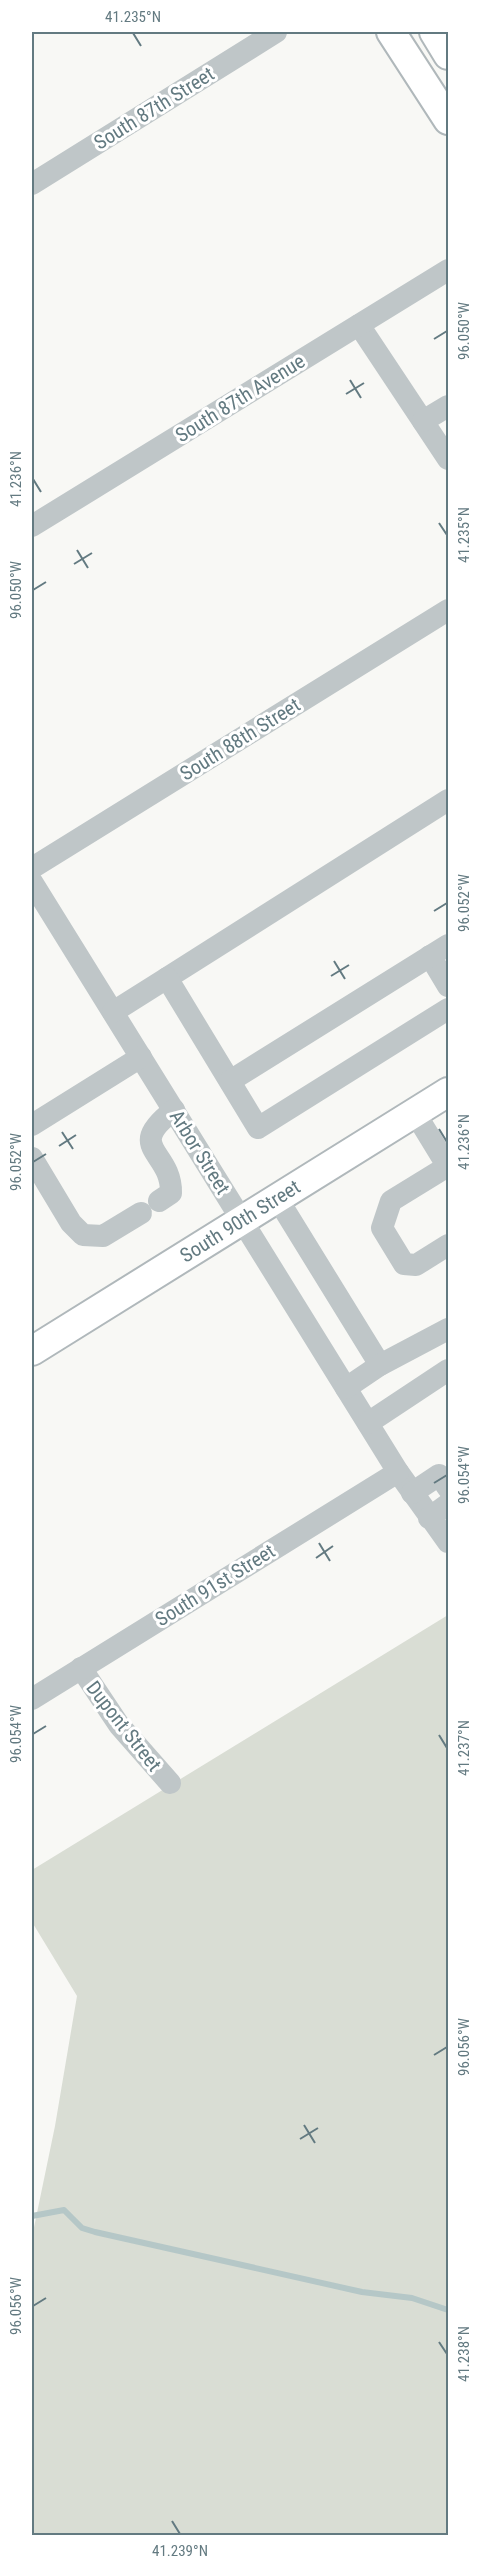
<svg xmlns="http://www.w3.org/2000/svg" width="480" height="2567" font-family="'Roboto Condensed',sans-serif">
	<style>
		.green { fill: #d9ddd4 }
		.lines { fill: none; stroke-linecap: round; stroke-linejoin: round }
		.stream { stroke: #b5c7c7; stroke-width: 6 }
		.major-casing { stroke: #b0b8bb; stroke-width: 32 }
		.minor { stroke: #bfc6c8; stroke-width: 22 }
		.major { stroke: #fff; stroke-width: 28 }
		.ticks { fill: none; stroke: #637a81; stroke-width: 2 }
		.labels { text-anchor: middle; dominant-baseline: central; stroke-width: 6; stroke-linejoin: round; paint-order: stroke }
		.street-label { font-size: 20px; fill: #637a81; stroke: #fff }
		.neatline { fill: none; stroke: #637a81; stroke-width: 2 }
		.ticks-label { font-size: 15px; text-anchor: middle; fill: #637a81 }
	</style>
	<rect width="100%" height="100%" fill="#f8f8f5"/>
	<path class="green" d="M448 1615V2535H32V2237L55 2126 77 1996 32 1922V1870Z"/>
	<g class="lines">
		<path class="stream" d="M32 2216 64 2210 82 2228 95 2232 362 2292 412 2298 448 2310"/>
		<g class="major-casing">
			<g id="major">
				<path d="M391 32 448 120"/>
				<path d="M434 32 448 55"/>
				<path d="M32 1351 448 1092"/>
			</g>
		</g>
		<g class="minor">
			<path d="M32 184 276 32"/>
			<path d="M359 325 448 459"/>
			<path d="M423 421 448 406"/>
			<path d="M32 526 448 270"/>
			<path d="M32 868 448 610"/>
			<path d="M32 882 398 1472 448 1542"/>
			<path d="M430 956 448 986"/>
			<path d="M167 978 448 800"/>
			<path d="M113 1012 167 978 258 1128 448 1009"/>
			<path d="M230 1081 448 945"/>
			<path d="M415 1113 448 1167"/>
			<path d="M32 1125 141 1057"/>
			<path d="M32 1158 71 1223 83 1235 103 1236 141 1213"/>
			<path d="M448 1166 391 1201 382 1228 404 1264 416 1265 448 1245"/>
			<path d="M277 1198 380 1365"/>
			<path d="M159 1201 171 1193C172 1150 123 1149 174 1110"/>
			<path d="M346 1388 380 1365 448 1329"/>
			<path d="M368 1423 448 1370"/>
			<path d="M412 1493 439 1475 448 1488"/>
			<path d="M429 1518 448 1504"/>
			<path d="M81 1668 119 1725 170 1783"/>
			<path d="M32 1699 398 1472"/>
		</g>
		<use href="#major" class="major"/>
	</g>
	<path class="ticks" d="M133 33 141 46M434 339 447 331M350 380 361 398M346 394 364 383M33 479 41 492M439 523 447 535M77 550 88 568M74 564 92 553M33 590 46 582M434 911 447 903M334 961 345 979M331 976 349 965M439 1129 447 1142M62 1132 73 1149M59 1146 76 1135M33 1162 46 1154M434 1483 447 1475M319 1543 330 1561M316 1558 333 1546M33 1734 46 1726M439 1735 447 1748M434 2055 447 2047M304 2125 315 2143M300 2139 318 2128M33 2306 46 2298M439 2342 447 2354M172 2521 180 2534"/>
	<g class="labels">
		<g class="street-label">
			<text transform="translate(154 108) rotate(-32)">South 87th Street</text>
			<text transform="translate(240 398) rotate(-32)">South 87th Avenue</text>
			<text transform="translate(240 739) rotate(-32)">South 88th Street</text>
			<text transform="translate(200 1152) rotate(58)">Arbor Street</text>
			<text transform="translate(240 1221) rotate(-32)">South 90th Street</text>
			<text transform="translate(215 1585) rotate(-32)">South 91st Street</text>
			<text transform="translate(124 1726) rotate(52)">Dupont Street</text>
		</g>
	</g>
	<rect width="480" height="2567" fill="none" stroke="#ffffff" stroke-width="66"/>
	<rect x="33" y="33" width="414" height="2501" class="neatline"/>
	<g class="ticks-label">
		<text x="133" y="22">41.235°N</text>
		<text transform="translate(464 331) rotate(-90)" y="5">96.050°W</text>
		<text transform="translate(16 479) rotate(-90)" y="5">41.236°N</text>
		<text transform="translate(464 535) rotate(-90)" y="5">41.235°N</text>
		<text transform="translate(16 590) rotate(-90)" y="5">96.050°W</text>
		<text transform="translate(464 903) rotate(-90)" y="5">96.052°W</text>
		<text transform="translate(464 1142) rotate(-90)" y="5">41.236°N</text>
		<text transform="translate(16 1162) rotate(-90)" y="5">96.052°W</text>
		<text transform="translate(464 1475) rotate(-90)" y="5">96.054°W</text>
		<text transform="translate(16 1734) rotate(-90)" y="5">96.054°W</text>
		<text transform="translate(464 1748) rotate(-90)" y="5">41.237°N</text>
		<text transform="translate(464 2047) rotate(-90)" y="5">96.056°W</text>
		<text transform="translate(16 2306) rotate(-90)" y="5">96.056°W</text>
		<text transform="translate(464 2354) rotate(-90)" y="5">41.238°N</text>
		<text x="180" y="2556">41.239°N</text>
	</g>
</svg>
